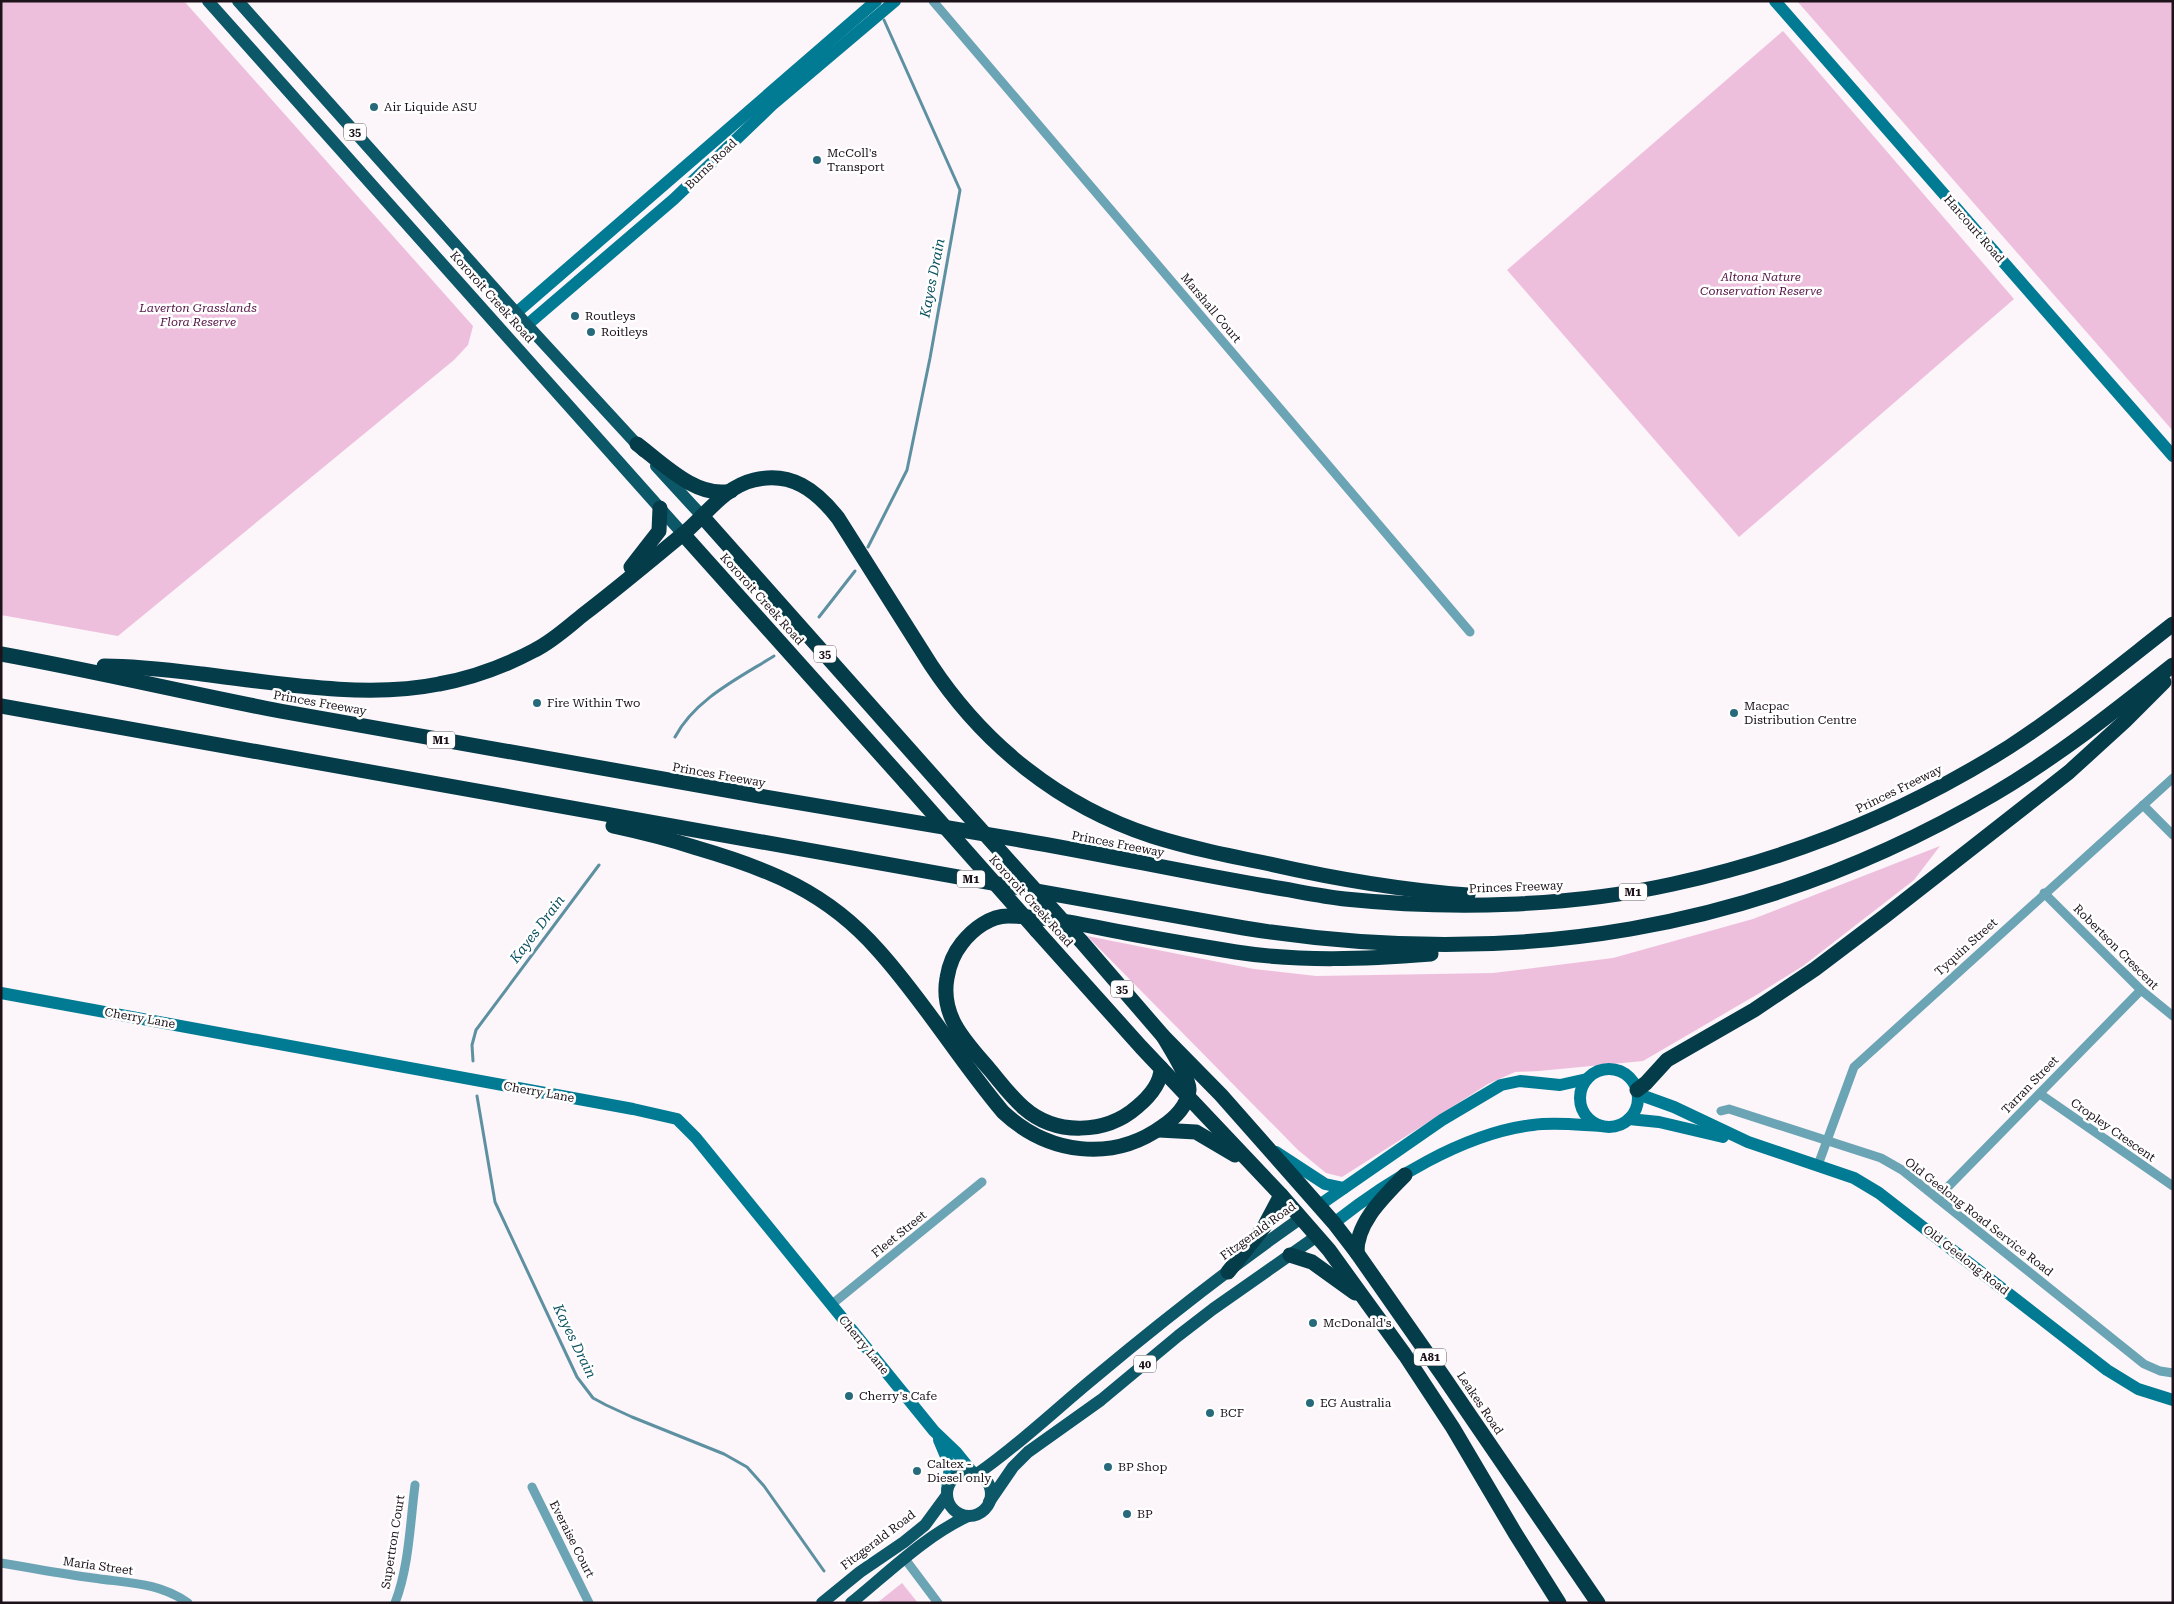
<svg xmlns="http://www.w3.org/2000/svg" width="2174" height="1604" font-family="'Roboto Serif',serif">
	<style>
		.green { fill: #eebfdd }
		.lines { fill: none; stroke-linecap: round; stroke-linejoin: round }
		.stream { stroke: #5d91a2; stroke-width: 3 }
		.street { stroke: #6ba4b4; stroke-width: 9 }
		.secondary { stroke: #007b93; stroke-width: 12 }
		.primary { stroke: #0c5869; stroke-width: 12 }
		.highway { stroke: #043c49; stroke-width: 15 }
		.highway-bridge { stroke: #043c49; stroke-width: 15 }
		.poi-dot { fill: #266a7b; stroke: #fff; stroke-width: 2 }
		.labels { text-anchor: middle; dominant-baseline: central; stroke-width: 5; stroke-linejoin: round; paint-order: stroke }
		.shield { fill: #fff; stroke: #60595e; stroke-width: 1 }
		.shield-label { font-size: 11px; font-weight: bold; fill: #1c1219 }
		.poi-label { font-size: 12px; fill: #1c1219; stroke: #fff; text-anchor: start }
		.street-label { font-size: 12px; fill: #1c1219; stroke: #fff }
		.park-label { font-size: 12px; font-style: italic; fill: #551345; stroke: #fff }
		.water-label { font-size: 14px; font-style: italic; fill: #0a505f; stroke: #fff }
	</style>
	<rect width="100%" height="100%" fill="#fcf5f9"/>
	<g class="green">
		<path d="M1 1H184L473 326 468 345 454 360 118 636 1 615Z"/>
		<path d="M1797 1H2173V431Z"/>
		<path d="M1783 31 2014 299 1739 537 1507 270Z"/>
		<path d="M1940 846 1914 880 1803 966 1758 994 1643 1061 1539 1071 1515 1072 1488 1084 1342 1177 1326 1173 1298 1150 1087 936 1254 969 1316 976 1493 973 1613 958 1753 919Z"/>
		<path d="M902 1583 918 1603H877Z"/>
	</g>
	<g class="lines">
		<g class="stream">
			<path d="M868 547 907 470 930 358 960 190 884 20"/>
			<path d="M819 617 855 571"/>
			<path d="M675 737C695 699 739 678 774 656"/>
			<path d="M473 1061 472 1045 476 1030 599 865"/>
			<path d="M477 1096 495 1202 577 1377 593 1398 606 1405 632 1417 724 1454 747 1467 764 1486 824 1571"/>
		</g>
		<g class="street">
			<path d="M933 1 1470 632"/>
			<path d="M2143 805 2173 835"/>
			<path d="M2044 893 2141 990 2173 1016"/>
			<path d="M2040 1094 2173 1186"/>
			<path d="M1721 1111 1729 1109 1881 1158 1902 1170 2144 1364 2160 1371 2173 1373"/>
			<path d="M1818 1165 1854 1067 2173 778"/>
			<path d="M1937 1198 2141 990"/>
			<path d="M831 1305 982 1182"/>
			<path d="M532 1487 589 1603"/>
			<path d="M905 1559 938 1603"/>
			<path d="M1 1563C32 1568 62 1574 93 1578 126 1583 159 1582 188 1603"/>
			<path d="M395 1603C409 1567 410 1524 415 1485"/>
		</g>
		<g class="secondary">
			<path d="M1775 1 2173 456"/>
			<path d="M516 313 876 1"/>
			<path d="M527 325 674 199 772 105 895 1"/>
			<path d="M1 993 633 1109 677 1119 696 1138 934 1431 956 1452 973 1473"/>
			<circle cx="1609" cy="1098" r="29"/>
			<path d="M1638 1094 1674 1107 1748 1142 1854 1178 1879 1193 2107 1370 2138 1389 2173 1400"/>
			<path d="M1629 1119 1659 1122 1723 1137"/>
			<path d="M1276 1152 1325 1184 1344 1188"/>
			<path d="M1318 1206 1442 1120 1501 1085 1520 1081 1560 1085 1587 1079"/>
			<path d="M1334 1223C1387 1181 1464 1133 1533 1125 1555 1122 1579 1125 1601 1126"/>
			<path d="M939 1440 950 1466 947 1490"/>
		</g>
		<g class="primary">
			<path d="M208 1 683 534"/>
			<path d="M238 1 527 325 643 451"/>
			<path d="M656 466 702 516"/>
			<circle cx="969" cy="1494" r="22"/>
			<path d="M977 1474C1018 1446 1055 1410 1094 1378 1161 1322 1230 1268 1301 1218"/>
			<path d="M989 1502 1013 1467 1028 1452 1101 1400 1178 1336 1213 1309 1317 1236"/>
			<path d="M822 1603 860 1572 904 1542 925 1525 947 1495"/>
			<path d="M851 1603C888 1573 925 1536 968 1516"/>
		</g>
		<g class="highway">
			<path d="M637 444C662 463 697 499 731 491"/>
			<path d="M702 516 948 793"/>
			<path d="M683 534 906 783"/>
			<path d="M631 567 659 531 660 508"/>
			<path d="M1 654C95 671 187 693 280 711 526 756 773 799 1020 840 1102 854 1184 872 1266 886 1292 890 1319 896 1345 899 1452 910 1569 907 1673 884 1792 858 1906 812 2009 747 2066 710 2119 666 2173 624"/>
			<path d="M104 666C137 666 169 670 202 674 276 683 366 699 439 684 472 678 505 666 535 650 553 641 569 626 584 614 618 588 650 561 683 534 706 515 724 487 754 480 791 471 816 490 838 518L931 665C984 745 1060 806 1152 836 1190 848 1230 856 1270 864 1336 879 1401 890 1468 895"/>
			<path d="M1 706 1244 928C1511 971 1759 932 1994 794 2057 757 2115 711 2173 665"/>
			<path d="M613 826C641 832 669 839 697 848 769 869 827 892 878 950 924 1001 959 1060 1003 1112 1048 1154 1112 1163 1163 1126 1175 1118 1188 1105 1189 1090 1190 1079 1170 1048 1163 1036"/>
			<path d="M1037 931 1141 1047 1281 1195 1329 1250 1405 1355 1453 1428 1515 1533 1559 1603"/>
			<path d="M1081 941 1163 1036 1221 1095 1334 1223 1357 1253 1443 1376 1598 1603"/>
			<path d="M1161 1068C1161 1084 1149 1097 1137 1107 1106 1134 1056 1136 1024 1108 1011 1097 1001 1083 990 1070 966 1042 940 1017 947 978 949 965 954 953 962 943 973 929 990 916 1008 916 1048 916 1088 926 1126 933 1163 940 1199 946 1236 952 1300 962 1367 959 1431 954"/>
			<path d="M1637 1090 1646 1083 1667 1060 1754 1010 1815 969 1885 916 2069 772 2125 721 2164 682"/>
			<path d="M1159 1130 1196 1132 1235 1155"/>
			<path d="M1357 1253C1356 1222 1385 1196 1405 1175"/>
			<path d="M1290 1255 1312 1262 1355 1293"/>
			<path d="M1228 1272 1264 1227 1281 1195"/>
		</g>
		<g class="highway-bridge">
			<path d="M906 783 1037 931"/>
			<path d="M948 793 1081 941"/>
		</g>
	</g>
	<g class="poi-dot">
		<circle cx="374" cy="107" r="5"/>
		<circle cx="817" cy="160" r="5"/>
		<circle cx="575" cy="316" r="5"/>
		<circle cx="591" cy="332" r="5"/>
		<circle cx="537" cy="703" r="5"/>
		<circle cx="1734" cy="713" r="5"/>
		<circle cx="1313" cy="1323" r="5"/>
		<circle cx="849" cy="1396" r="5"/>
		<circle cx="1310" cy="1403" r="5"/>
		<circle cx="1210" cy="1413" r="5"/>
		<circle cx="1108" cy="1467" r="5"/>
		<circle cx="917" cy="1471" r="5"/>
		<circle cx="1127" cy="1514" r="5"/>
	</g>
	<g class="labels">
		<g class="shield">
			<rect x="344" y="123.5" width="22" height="17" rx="4"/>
			<rect x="814" y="645.5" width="22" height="17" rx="4"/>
			<rect x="427" y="731.5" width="28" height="17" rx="4"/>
			<rect x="957" y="870.5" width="28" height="17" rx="4"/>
			<rect x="1619" y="883.5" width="28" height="17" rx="4"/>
			<rect x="1111" y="980.5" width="22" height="17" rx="4"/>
			<rect x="1414" y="1348.5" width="32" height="17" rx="4"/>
			<rect x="1134" y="1355.5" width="22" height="17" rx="4"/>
		</g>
		<g class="shield-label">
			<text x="355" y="132">35</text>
			<text x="825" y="654">35</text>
			<text x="441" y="740">M1</text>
			<text x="971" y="879">M1</text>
			<text x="1633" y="892">M1</text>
			<text x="1122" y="989">35</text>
			<text x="1430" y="1357">A81</text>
			<text x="1145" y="1364">40</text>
		</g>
		<g class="poi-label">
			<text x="384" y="107">Air Liquide ASU</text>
			<text x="827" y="153">McColl's<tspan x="827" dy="14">Transport</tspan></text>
			<text x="585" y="316">Routleys</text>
			<text x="601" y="332">Roitleys</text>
			<text x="547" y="703">Fire Within Two</text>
			<text x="1744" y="706">Macpac<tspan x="1744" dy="14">Distribution Centre</tspan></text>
			<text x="1323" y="1323">McDonald's</text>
			<text x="859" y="1396">Cherry's Cafe</text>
			<text x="1320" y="1403">EG Australia</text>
			<text x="1220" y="1413">BCF</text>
			<text x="927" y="1464">Caltex -<tspan x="927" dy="14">Diesel only</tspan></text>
			<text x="1118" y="1467">BP Shop</text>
			<text x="1137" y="1514">BP</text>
		</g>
		<g class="street-label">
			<text transform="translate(711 164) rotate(-44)">Burns Road</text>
			<text transform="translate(1974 229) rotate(49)">Harcourt Road</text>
			<text transform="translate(492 297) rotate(48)">Kororoit Creek Road</text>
			<text transform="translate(1211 308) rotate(50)">Marshall Court</text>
			<text transform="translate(762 599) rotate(48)">Kororoit Creek Road</text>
			<text transform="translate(320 703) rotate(10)">Princes Freeway</text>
			<text transform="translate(719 775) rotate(10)">Princes Freeway</text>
			<text transform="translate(1899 789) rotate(-26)">Princes Freeway</text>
			<text transform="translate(1118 844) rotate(11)">Princes Freeway</text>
			<text transform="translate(1516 887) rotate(-2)">Princes Freeway</text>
			<text transform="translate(1031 901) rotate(48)">Kororoit Creek Road</text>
			<text transform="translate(1966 947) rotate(-42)">Tyquin Street</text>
			<text transform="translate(2116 947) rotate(45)">Robertson Crescent</text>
			<text transform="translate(140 1018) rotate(10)">Cherry Lane</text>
			<text transform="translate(2030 1085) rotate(-46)">Tarran Street</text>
			<text transform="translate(539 1092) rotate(10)">Cherry Lane</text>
			<text transform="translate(2113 1130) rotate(35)">Cropley Crescent</text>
			<text transform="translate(1979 1217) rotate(38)">Old Geelong Road Service Road</text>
			<text transform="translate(1258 1231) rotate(-36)">Fitzgerald Road</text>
			<text transform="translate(899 1234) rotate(-39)">Fleet Street</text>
			<text transform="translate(1966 1260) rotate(38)">Old Geelong Road</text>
			<text transform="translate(864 1345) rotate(51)">Cherry Lane</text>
			<text transform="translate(1480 1403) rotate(56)">Leakes Road</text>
			<text transform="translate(572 1539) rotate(63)">Everaise Court</text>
			<text transform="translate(878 1540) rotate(-37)">Fitzgerald Road</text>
			<text transform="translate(393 1542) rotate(-81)">Supertron Court</text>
			<text transform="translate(98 1566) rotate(8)">Maria Street</text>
		</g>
		<g class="park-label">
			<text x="1761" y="277">Altona Nature<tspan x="1761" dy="14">Conservation Reserve</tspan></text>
			<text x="198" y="308">Laverton Grasslands<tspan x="198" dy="14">Flora Reserve</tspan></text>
		</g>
		<g class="water-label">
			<text transform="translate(932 278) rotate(-79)">Kayes Drain</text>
			<text transform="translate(537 929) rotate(-53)">Kayes Drain</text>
			<text transform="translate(575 1341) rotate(64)">Kayes Drain</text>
		</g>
	</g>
	<rect width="2174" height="1604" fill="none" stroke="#1c1219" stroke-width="5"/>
</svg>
